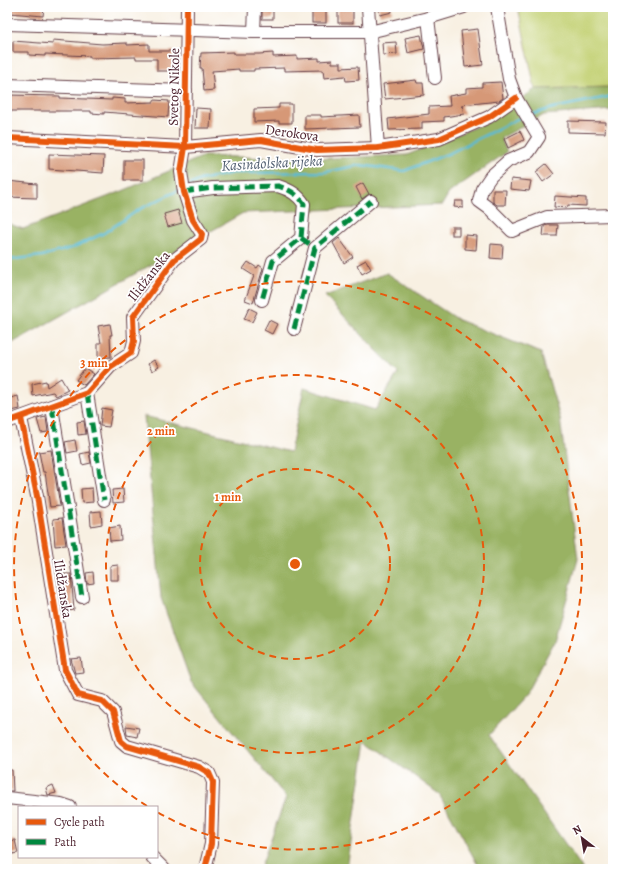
<svg xmlns="http://www.w3.org/2000/svg" width="620" height="876" font-family="Alegreya,serif">
	<style>
		.green { fill: #c2d072; stroke: #86784e }
		.forest { fill: #99b264; stroke: #726848 }
		.lines { fill: none; stroke-linecap: round; stroke-linejoin: round }
		.stream { stroke: #57bbd5; stroke-width: 2.5 }
		.building { fill: #d69877 }
		.minor-casing { stroke: #643e46; stroke-width: 14 }
		.minor { stroke: #fff; stroke-width: 12 }
		.quiet { stroke: #00873e; stroke-width: 5; stroke-dasharray: 10 5; stroke-linecap: butt }
		.cycleway-casing { stroke: #fff; stroke-width: 8 }
		.cycleway { stroke: #e8590c; stroke-width: 6 }
		.ring { fill: none; stroke: #e8590c; stroke-width: 2; stroke-dasharray: 7 5 }
		.labels { text-anchor: middle; dominant-baseline: central; stroke-width: 3.5; stroke-linejoin: round; paint-order: stroke }
		.street-label { font-size: 14px; fill: #4a1f2b; stroke: #fff }
		.water-label { font-size: 15px; font-style: italic; fill: #4f5d6f; stroke: #fff }
		.centre { fill: #e8590c; stroke: #fff; stroke-width: 2 }
		.ring-label { font-size: 12px; text-anchor: middle; font-weight: bold; fill: #e8590c; stroke: #fff; stroke-width: 3.5; stroke-linejoin: round; paint-order: stroke }
	</style>
	<rect width="100%" height="100%" fill="#fff"/>
	<filter id="ink" filterUnits="userSpaceOnUse"><feTurbulence type="fractalNoise" baseFrequency=".025" numOctaves="2"/><feDisplacementMap in="SourceGraphic" scale="8" xChannelSelector="R" yChannelSelector="G"/><feConvolveMatrix kernelMatrix="1 2 1 2 8 2 1 2 1" color-interpolation-filters="sRGB"/></filter>
	<filter id="wash" filterUnits="userSpaceOnUse"><feTurbulence type="fractalNoise" baseFrequency=".012" numOctaves="4" result="noise"/><feDisplacementMap in="SourceGraphic" scale="16" xChannelSelector="R" yChannelSelector="G"/><feGaussianBlur stdDeviation="0.9" result="paint"/><feColorMatrix in="noise" values="0 0 0 0 0 0 0 0 0 0 0 0 0 0 0 0 0 1.4 0 .05"/><feComposite in="paint" operator="in"/></filter>
	<g filter="url(#wash)">
		<rect width="100%" height="100%" fill="#f8f0e2"/>
		<path class="green" d="M518 7H613V87L535 89Z"/>
		<g class="forest">
			<path d="M613 87V110L544 115 501 138 507 152 449 193 442 205 243 213 7 346V223L23 229 120 192 204 156 307 159 407 155 490 121 535 89Z"/>
			<path d="M387 273 458 320 541 353 560 418 578 559 555 641 525 695 489 735 583 869H480L439 794 366 741 347 869H260L286 797 191 682 161 598 144 416 290 452 304 388 375 410 398 373 325 296Z"/>
		</g>
		<g class="lines">
			<g class="stream">
				<path d="M530 115 553 108 613 96"/>
				<path d="M188 186 200 180 233 173 325 172 360 165 404 171 450 153 523 116"/>
				<path d="M7 260 42 256 72 248 104 233 140 209 179 190"/>
			</g>
		</g>
		<g id="blocks">
			<g class="building">
				<path d="M11 7H44L43 16 10 13Z"/>
				<rect x="262" y="7" width="11" height="12"/>
				<rect x="338" y="7" width="15" height="16"/>
				<path d="M378 7H391L392 12 380 15Z"/>
				<rect x="312" y="8" width="14" height="15"/>
				<path d="M478 29 483 65 465 67 461 31Z"/>
				<path d="M421 35 424 49 408 53 405 38Z"/>
				<path d="M53 40 102 44 127 43V45L149 44V51H174V71H157V59H136V57L90 58V56L45 54V56L29 55V52H13V41L53 44Z"/>
				<path d="M396 42 397 54 383 55 382 43Z"/>
				<path d="M234 52V54H259L273 53V57L297 56V59L319 58V61L332 60V63H341V68L358 67 359 80 346 81 345 76 324 78 323 70 284 71V68L254 69V71H239V69L212 71 214 90 204 91 202 68H200L201 53Z"/>
				<path d="M416 80 417 83H423L424 95 385 99 383 84Z"/>
				<path d="M501 82 503 98 499 101 462 105 464 114 444 117V121L422 122V129L389 130 388 119 429 114V107L450 106 449 96 466 93V88L482 87V83Z"/>
				<path d="M7 95 60 96V98L112 100V98L125 99V103L154 102V100L169 101 168 117 104 112V114L91 113V111H7Z"/>
				<path d="M279 104H292V123H279V121L254 122V109L279 108Z"/>
				<path d="M196 108 211 109 210 128H195Z"/>
				<path d="M305 115H321V117L359 115 360 127 305 129Z"/>
				<path d="M568 121 606 122 605 133 568 132Z"/>
				<path d="M520 131 524 140 508 148 504 139Z"/>
				<path d="M49 154 104 156 103 173 49 169Z"/>
				<rect x="124" y="160" width="19" height="20"/>
				<path d="M546 164 554 174 543 182 536 172Z"/>
				<path d="M511 179 531 181 529 191 510 189Z"/>
				<path d="M7 181 37 184V198L7 197Z"/>
				<path d="M363 183 369 194 362 199 356 187Z"/>
				<path d="M493 190H506L505 205H497L493 202Z"/>
				<path d="M555 196 586 198V206L568 205 567 208 554 207Z"/>
				<path d="M455 201H463V208L454 207Z"/>
				<path d="M178 210 182 223 168 227 164 214Z"/>
				<path d="M548 225H558L557 236H543L544 226Z"/>
				<rect x="452" y="227" width="7" height="8"/>
				<path d="M465 235 477 236 476 250 465 249Z"/>
				<path d="M339 238 353 257 344 263 333 243Z"/>
				<path d="M491 244 503 245 502 259 490 258Z"/>
				<path d="M366 260 371 269 362 274 357 265Z"/>
				<path d="M248 262 257 268 259 265 263 268 253 303 245 300 254 276 243 269Z"/>
				<path d="M249 308 257 312 252 322 244 319Z"/>
				<path d="M269 320 277 324 272 334 264 330Z"/>
				<path d="M110 324 112 335H110L111 357 98 358V343H101L98 326Z"/>
				<path d="M154 360 159 367 152 371 148 364Z"/>
				<path d="M85 368 94 374 84 385 76 380Z"/>
				<path d="M61 378 68 390 56 396 53 392 33 396 32 384 46 381 47 387Z"/>
				<path d="M18 396 20 409 7 412V399Z"/>
				<path d="M102 408 112 410 109 427 100 426Z"/>
				<path d="M46 417 48 432 41 433 37 419Z"/>
				<path d="M84 421 86 434 78 435 77 422Z"/>
				<path d="M75 440 77 451 67 453 65 442Z"/>
				<path d="M51 450 60 506 50 507 45 472H43L39 452Z"/>
				<path d="M89 452 91 463 82 465 80 454Z"/>
				<path d="M92 488 93 502 82 503 81 489Z"/>
				<path d="M123 489 124 502 113 503 112 490Z"/>
				<path d="M101 511 102 524 91 526 90 512Z"/>
				<path d="M62 518 66 545 55 546 53 519Z"/>
				<path d="M120 526 121 540 110 541 109 528Z"/>
				<path d="M118 565V580H110V566Z"/>
				<path d="M93 572 94 583 87 584 86 573Z"/>
				<path d="M62 574H71L74 610 63 612 60 592 64 591Z"/>
				<path d="M81 658 83 672 75 673 71 659Z"/>
				<path d="M126 726 139 728 137 737 127 735Z"/>
				<path d="M7 770H12L13 791H7Z"/>
				<path d="M53 785 56 793 48 795 46 788Z"/>
				<path d="M15 840 18 853 7 855V841Z"/>
			</g>
		</g>
	</g>
	<g filter="url(#ink)">
		<use href="#blocks" fill-opacity="0" stroke="#643e46" stroke-width="1"/>
		<g class="lines">
			<g class="minor-casing">
				<g id="minor">
					<path d="M368 7 378 148"/>
					<path d="M497 7 509 79 516 98 539 137 529 152 508 161 491 176 482 189 479 201 490 209 512 231 547 217 613 215"/>
					<path d="M428 18 435 78"/>
					<path d="M7 24 254 32H369L428 18 464 7"/>
					<path d="M254 32 255 7"/>
					<path d="M7 85 186 91"/>
					<path d="M7 138 185 147 261 140 317 150 378 148 439 139 489 117 516 98"/>
					<path d="M184 192 213 188 278 186C288 189 298 194 304 204L301 238 273 261 262 300"/>
					<path d="M294 329 315 248 371 201"/>
					<path d="M87 393 104 500"/>
					<path d="M52 407 82 597"/>
					<path d="M21 418 37 496 65 670 78 695 102 701 113 712 121 741 127 746 199 767 209 773 213 782 211 844 205 869"/>
					<path d="M7 422 87 393 110 367 131 353 134 341 133 317 174 260 201 239 202 234 193 220 184 192 181 172 185 147 187 7"/>
					<path d="M7 798 61 804 70 807"/>
					<path d="M152 857 164 869"/>
				</g>
			</g>
			<use href="#minor" class="minor"/>
			<g class="quiet">
				<path d="M184 192 213 188 278 186C288 189 298 194 304 204L301 238 273 261 262 300"/>
				<path d="M301 238 315 248"/>
				<path d="M294 329 315 248 371 201"/>
				<path d="M87 393 104 500"/>
				<path d="M52 407 82 597"/>
			</g>
			<g class="cycleway-casing">
				<g id="cycleway">
					<path d="M7 138 185 147 261 140 317 150 378 148 439 139 489 117 516 98"/>
					<path d="M21 418 37 496 65 670 78 695 102 701 113 712 121 741 127 746 199 767 209 773 213 782 211 844 205 869"/>
					<path d="M7 422 87 393 110 367 131 353 134 341 133 317 174 260 201 239 202 234 193 220 184 192 181 172 185 147 187 7"/>
				</g>
			</g>
			<use href="#cycleway" class="cycleway"/>
		</g>
	</g>
	<g class="ring">
		<circle cx="295" cy="564" r="95"/>
		<circle cx="295" cy="564" r="189"/>
		<path d="M147 806A284 284 0 1 1 157 812"/>
	</g>
	<g class="labels">
		<g class="street-label">
			<text transform="translate(174 87) rotate(-89)">Svetog Nikole</text>
			<text transform="translate(292 133) rotate(8)">Derokova</text>
			<text transform="translate(149 276) rotate(-52)">Ilidžanska</text>
			<text transform="translate(63 589) rotate(81)">Ilidžanska</text>
		</g>
		<g class="water-label">
			<text transform="translate(272 163) rotate(-3)">Kasindolska rijeka</text>
		</g>
	</g>
	<circle cx="295" cy="564" r="6" class="centre"/>
	<g class="ring-label">
		<text x="94" y="367">3 min</text>
		<text x="161" y="435">2 min</text>
		<text x="228" y="501">1 min</text>
	</g>
	<rect width="620" height="876" fill="none" stroke="#fff" stroke-width="24"/>
	<rect x="18" y="806" width="140" height="52" fill="#ffffff" stroke="#b7a5aa"/>
	<rect x="26" y="819" width="20" height="6" fill="#e8590c" stroke="#b7a5aa"/>
	<text x="54" y="826" font-size="12" fill="#4a1f2b">Cycle path</text>
	<rect x="26" y="839" width="20" height="6" fill="#00873e" stroke="#b7a5aa"/>
	<text x="54" y="846" font-size="12" fill="#4a1f2b">Path</text>
	<g transform="translate(582 838) rotate(329)" stroke="#ffffff" stroke-width="3" paint-order="stroke">
	<path d="M0-3L7 15L0 10L-7 15Z" fill="#4a1f2b"/>
	<text y="-6" font-size="11" font-weight="bold" text-anchor="middle" fill="#4a1f2b">N</text>
	</g>
</svg>
